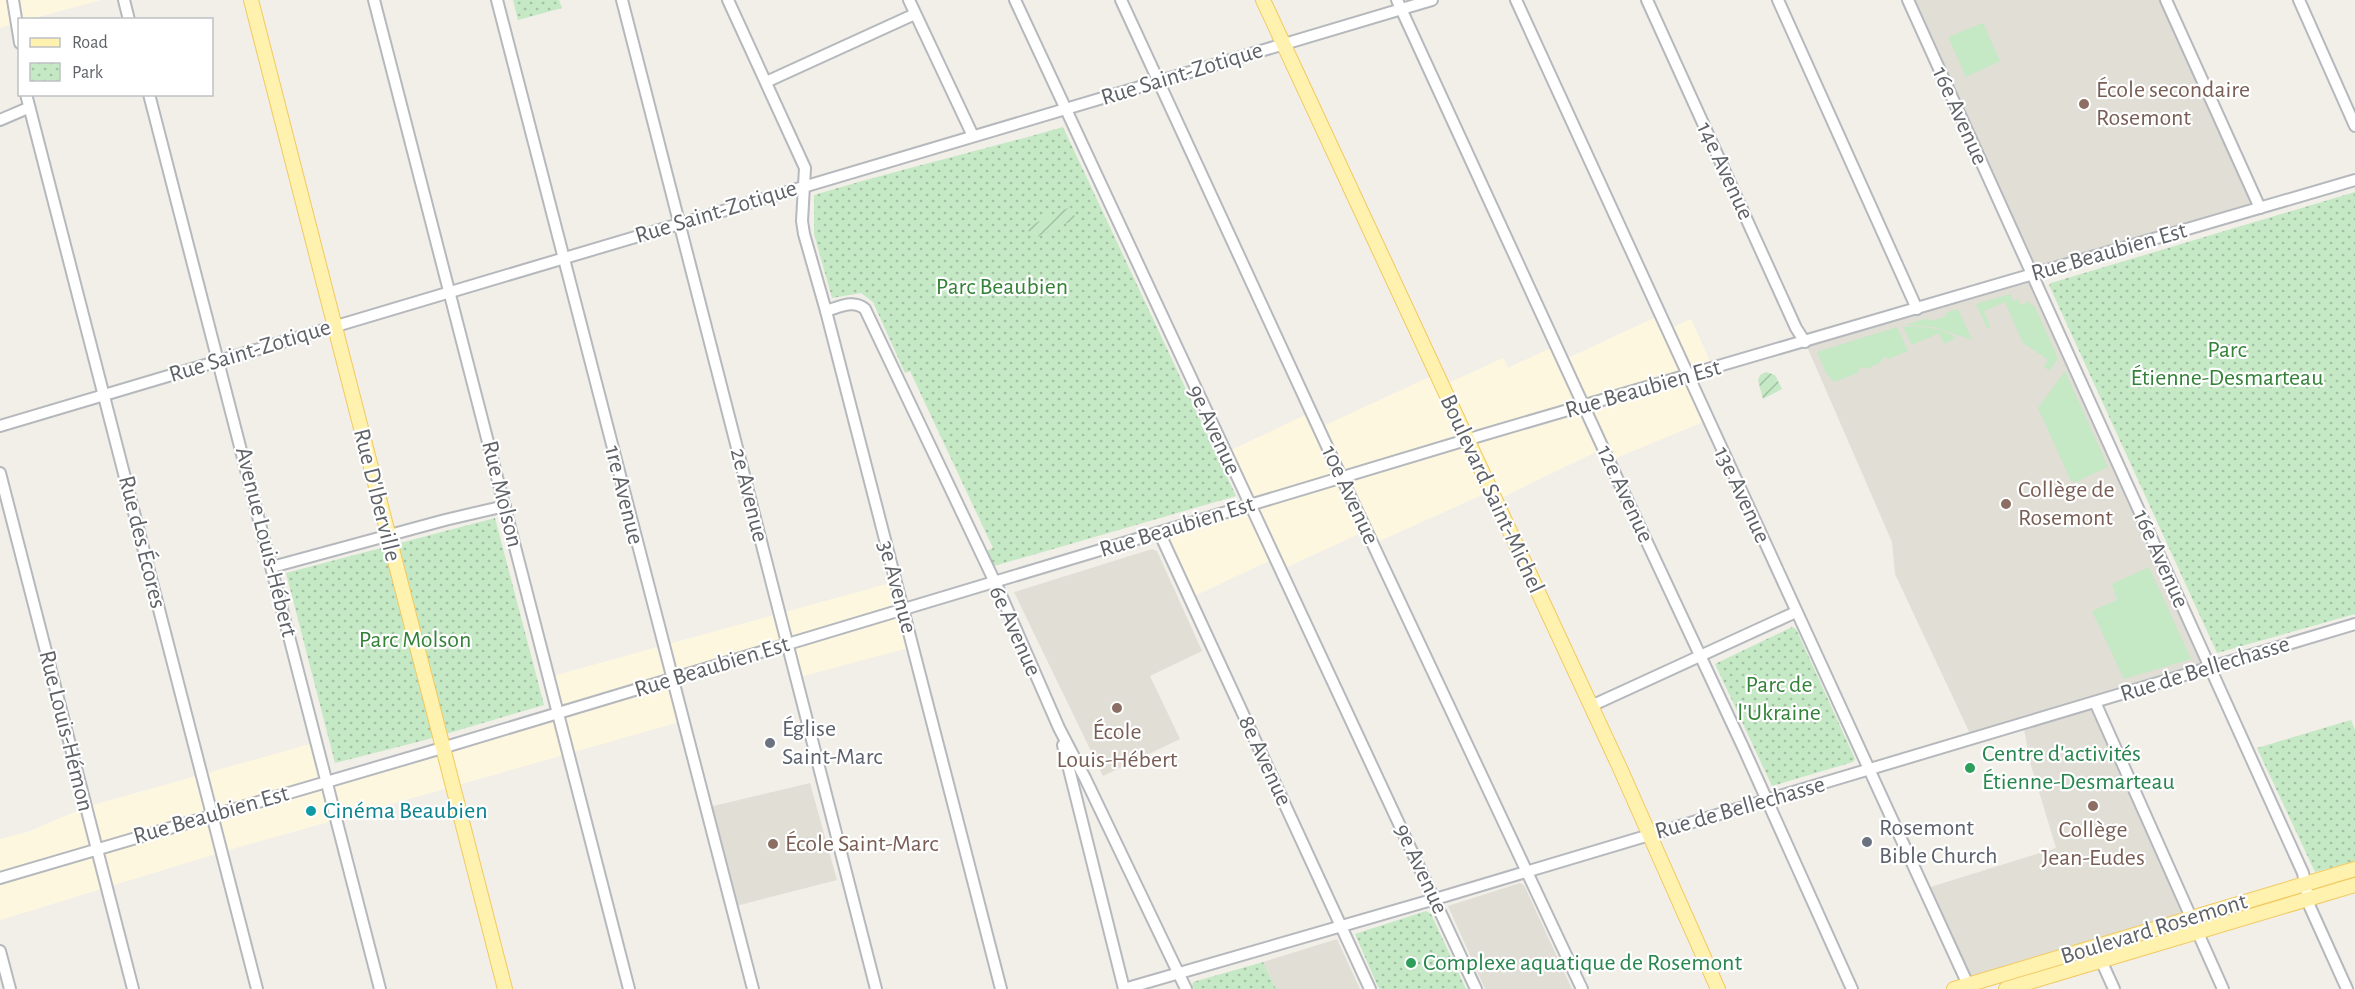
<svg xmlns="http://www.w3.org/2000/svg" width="2355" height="989" font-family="'Alegreya Sans',sans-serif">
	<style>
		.commercial { fill: #fef7e0 }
		.education { fill: #e1ded6 }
		.grass { fill: #c5e8c5 }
		.park { fill: url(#park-dots) }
		.garden { fill: url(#garden-furrows) }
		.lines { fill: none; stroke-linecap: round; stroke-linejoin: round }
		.minor-casing { stroke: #b5b8bc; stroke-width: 14 }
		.major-casing { stroke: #f2c960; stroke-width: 16 }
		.minor { stroke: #fff; stroke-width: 10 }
		.major { stroke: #fff2af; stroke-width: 14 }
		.education-dot { fill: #8d6e63; stroke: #fff; stroke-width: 2 }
		.worship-dot { fill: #6b7280; stroke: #fff; stroke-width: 2 }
		.leisure-dot { fill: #2e9e5b; stroke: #fff; stroke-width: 2 }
		.culture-dot { fill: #0f9aa8; stroke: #fff; stroke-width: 2 }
		.labels { text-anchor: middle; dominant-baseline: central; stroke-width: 4.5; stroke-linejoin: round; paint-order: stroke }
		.street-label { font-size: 24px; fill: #5f6368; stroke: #fff }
		.education-label { font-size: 24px; fill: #785e54; stroke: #fff; text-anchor: start }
		.park-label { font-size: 24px; fill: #348238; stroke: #fff }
		.worship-label { font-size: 24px; fill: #5b616d; stroke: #fff; text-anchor: start }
		.leisure-label { font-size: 24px; fill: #27864d; stroke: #fff; text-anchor: start }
		.culture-label { font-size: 24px; fill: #0d838f; stroke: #fff; text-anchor: start }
	</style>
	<defs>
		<pattern id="park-dots" width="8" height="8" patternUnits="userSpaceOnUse" patternTransform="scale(1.5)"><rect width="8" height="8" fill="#c5e8c5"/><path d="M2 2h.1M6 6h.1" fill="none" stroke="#a3c0a4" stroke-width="1.8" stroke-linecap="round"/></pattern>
		<pattern id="garden-furrows" width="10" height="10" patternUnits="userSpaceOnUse" patternTransform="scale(1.5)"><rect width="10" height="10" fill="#c5e8c5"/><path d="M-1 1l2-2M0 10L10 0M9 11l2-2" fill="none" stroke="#a3c0a4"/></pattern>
	</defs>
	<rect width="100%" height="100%" fill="#f1efe8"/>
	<g class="commercial">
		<path d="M0 0H101L30 19 20 20 19 22 0 28Z"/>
		<path d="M1660 315 1667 330 1691 319 1713 368 1689 376 1708 420 1609 461 1602 449 1499 499 1488 503 1484 494 1373 544 1367 530 1281 570 1275 558 1190 598 1160 534 1250 505 1225 453 1312 412 1319 428 1436 374 1442 386 1503 358 1508 368 1557 345 1564 360Z"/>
		<path d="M894 582 912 647 796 678 788 644 673 679 683 721 222 852 0 920V839L30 831 86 807 317 742 327 781 557 712 549 677Z"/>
	</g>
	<g class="education">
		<path d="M1907 0H2166L2260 208 2032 275 2210 667 2096 702 2193 918 1968 985 1924 889 2056 848 2030 762 2023 723 1972 738 1895 574 1892 542 1805 342 2031 275Z"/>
		<path d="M1152 549 1157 551 1202 651 1150 676 1180 739 1103 776 1014 592Z"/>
		<path d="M810 783 837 880 736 906 709 807Z"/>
		<path d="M1520 883 1524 885 1572 989H1485L1448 906Z"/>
		<path d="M1337 939 1360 989H1276L1263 962Z"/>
	</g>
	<g class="grass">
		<path d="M1983 23 2000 61 1966 77 1948 37Z"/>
		<path d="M2010 294 2013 301 2018 299 2021 305 2029 301 2031 306 2034 305 2057 356V360L2049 371 2044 367 2048 360 2023 343 2005 302 1984 311 1990 326 1988 330 1976 304Z"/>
		<path d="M1958 309 1972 340 1934 327 1905 325 1928 318 1929 321 1945 317V313Z"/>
		<path d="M1897 327 1908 351 1889 359 1883 357 1880 363 1866 369 1860 367 1858 373 1834 382 1826 373 1817 352Z"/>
		<path d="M1903 327C1920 326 1943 327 1956 338L1944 344 1939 333 1912 345Z"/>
		<path d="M2065 371 2108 467 2076 482 2071 481 2038 408Z"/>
		<path d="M2149 567 2191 659 2124 679 2092 611 2117 600 2112 584Z"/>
	</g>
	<g class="park">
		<path d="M513 0H559L562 8 518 20Z"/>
		<path d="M1063 127 1236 496 994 566 987 551 993 548 910 371 905 373 873 302 861 293 832 298 814 234V195C897 170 980 151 1063 127Z"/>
		<path d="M2355 192V614L2217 653 2049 285 2051 283Z"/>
		<path d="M495 518 544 705 425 740 335 763 286 573Z"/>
		<path d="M1792 627 1796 629 1855 759 1853 762 1772 786 1715 664Z"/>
		<path d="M2351 720 2355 730V861L2315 872 2257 748Z"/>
		<path d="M1426 911 1431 914 1466 989H1379L1355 934Z"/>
		<path d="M1263 962 1276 989H1194L1192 986 1193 982Z"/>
	</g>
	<g class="garden">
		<path d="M1070 207 1076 219 1032 239 1027 227Z"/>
		<path d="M1766 372 1775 375 1782 389 1763 399 1758 380 1760 375Z"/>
	</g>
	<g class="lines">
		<g class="minor-casing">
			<g id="minor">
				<path d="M13 0 20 43"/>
				<path d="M124 0 129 20"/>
				<path d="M374 0 629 989"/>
				<path d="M497 0 753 989"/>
				<path d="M622 0 876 989"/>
				<path d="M728 0 805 168 802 221 804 234 826 311 1001 989"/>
				<path d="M909 0 973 136"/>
				<path d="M1015 0 1476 989"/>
				<path d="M1121 0 1337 468 1582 989"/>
				<path d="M1397 0 1609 461 1743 747 1852 989"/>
				<path d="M1516 0 1970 989"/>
				<path d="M1647 0 1796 328 1805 342"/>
				<path d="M1778 0 1917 309"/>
				<path d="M1908 0 2303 873 2310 907 2347 989"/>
				<path d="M2166 0 2260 208"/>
				<path d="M2299 0 2355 126"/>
				<path d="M766 82 915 14"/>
				<path d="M26 94 257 989"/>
				<path d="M149 94 380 989"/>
				<path d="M0 120 28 108"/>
				<path d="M826 311C839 307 854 299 865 309L1001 595 1059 728 1085 778 1186 989"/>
				<path d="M0 426 1432 0"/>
				<path d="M0 473 133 989"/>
				<path d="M1160 534 1370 989"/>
				<path d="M272 567 445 520 505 506"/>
				<path d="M2095 702 2223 989"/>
				<path d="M1591 706 1796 612"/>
				<path d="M1063 745 1124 989"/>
				<path d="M0 878 432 751 1486 434 2355 180"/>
				<path d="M2095 947 2114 989"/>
				<path d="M0 951 10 989"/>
				<path d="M1124 989 1442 897 2355 624"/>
			</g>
		</g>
		<g class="major-casing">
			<g id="major">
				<path d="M251 0 505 989"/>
				<path d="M1263 0 1619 766 1718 989"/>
				<path d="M1954 989 2355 869"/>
				<path d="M2006 989 2355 885"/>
			</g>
		</g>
		<use href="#minor" class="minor"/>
		<use href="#major" class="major"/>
	</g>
	<g class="education-dot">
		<circle cx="2084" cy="104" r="6"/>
		<circle cx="2006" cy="504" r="6"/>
		<circle cx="1117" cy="708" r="6"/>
		<circle cx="2093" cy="806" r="6"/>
		<circle cx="773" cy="844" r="6"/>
	</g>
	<g class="worship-dot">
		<circle cx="770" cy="743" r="6"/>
		<circle cx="1867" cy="842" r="6"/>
	</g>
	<g class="leisure-dot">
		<circle cx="1970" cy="768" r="6"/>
		<circle cx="1411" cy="963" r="6"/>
	</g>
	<circle class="culture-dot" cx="311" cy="811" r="6"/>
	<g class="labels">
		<g class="street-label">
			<text transform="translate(1182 74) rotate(-17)">Rue Saint-Zotique</text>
			<text transform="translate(1960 116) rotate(66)">16e Avenue</text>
			<text transform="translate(1725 171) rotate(65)">14e Avenue</text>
			<text transform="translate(716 212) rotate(-17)">Rue Saint-Zotique</text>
			<text transform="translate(2109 252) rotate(-16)">Rue Beaubien Est</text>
			<text transform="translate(250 351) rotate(-17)">Rue Saint-Zotique</text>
			<text transform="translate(1643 389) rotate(-16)">Rue Beaubien Est</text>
			<text transform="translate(1214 430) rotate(65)">9e Avenue</text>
			<text transform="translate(502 494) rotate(76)">Rue Molson</text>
			<text transform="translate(1492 494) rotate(65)">Boulevard Saint-Michel</text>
			<text transform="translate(1625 494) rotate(65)">12e Avenue</text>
			<text transform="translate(377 495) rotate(76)">Rue D'Iberville</text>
			<text transform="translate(624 495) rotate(76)">1re Avenue</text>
			<text transform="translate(749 495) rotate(76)">2e Avenue</text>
			<text transform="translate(1350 495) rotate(65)">10e Avenue</text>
			<text transform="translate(1742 495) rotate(65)">13e Avenue</text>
			<text transform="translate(1177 527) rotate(-17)">Rue Beaubien Est</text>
			<text transform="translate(142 542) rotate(76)">Rue des Écores</text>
			<text transform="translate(266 542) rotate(76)">Avenue Louis-Hébert</text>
			<text transform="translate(2161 559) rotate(66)">16e Avenue</text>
			<text transform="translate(897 587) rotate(75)">3e Avenue</text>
			<text transform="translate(1015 631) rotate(66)">6e Avenue</text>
			<text transform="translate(712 667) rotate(-17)">Rue Beaubien Est</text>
			<text transform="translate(2205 669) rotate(-17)">Rue de Bellechasse</text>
			<text transform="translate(66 731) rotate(76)">Rue Louis-Hémon</text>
			<text transform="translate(1265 761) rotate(65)">8e Avenue</text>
			<text transform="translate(1740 808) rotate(-16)">Rue de Bellechasse</text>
			<text transform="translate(211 815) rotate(-16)">Rue Beaubien Est</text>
			<text transform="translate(1421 869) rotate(65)">9e Avenue</text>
			<text transform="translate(2154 929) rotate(-17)">Boulevard Rosemont</text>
		</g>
		<g class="education-label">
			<text x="2096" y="90">École secondaire<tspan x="2096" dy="28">Rosemont</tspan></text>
			<text x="2018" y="490">Collège de<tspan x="2018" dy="28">Rosemont</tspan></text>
			<text x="1117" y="732" text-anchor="middle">École<tspan x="1117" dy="28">Louis-Hébert</tspan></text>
			<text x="2093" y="830" text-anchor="middle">Collège<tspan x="2093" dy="28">Jean-Eudes</tspan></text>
			<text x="785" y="844">École Saint-Marc</text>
		</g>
		<g class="park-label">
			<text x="1002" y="287">Parc Beaubien</text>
			<text x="2227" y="350">Parc<tspan x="2227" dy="28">Étienne-Desmarteau</tspan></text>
			<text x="415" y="640">Parc Molson</text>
			<text x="1779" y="685">Parc de<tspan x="1779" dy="28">l'Ukraine</tspan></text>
		</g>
		<g class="worship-label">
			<text x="782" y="729">Église<tspan x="782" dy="28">Saint-Marc</tspan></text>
			<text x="1879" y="828">Rosemont<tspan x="1879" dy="28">Bible Church</tspan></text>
		</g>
		<g class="leisure-label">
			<text x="1982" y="754">Centre d'activités<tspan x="1982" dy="28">Étienne-Desmarteau</tspan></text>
			<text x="1423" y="963">Complexe aquatique de Rosemont</text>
		</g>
		<g class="culture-label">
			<text x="323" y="811">Cinéma Beaubien</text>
		</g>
	</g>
	<rect x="18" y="18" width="195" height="78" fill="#ffffff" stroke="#bfc1c3" stroke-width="1.5"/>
	<rect x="30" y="38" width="30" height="9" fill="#fff2af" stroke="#bfc1c3" stroke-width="1.5"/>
	<text x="72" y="48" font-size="18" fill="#5f6368">Road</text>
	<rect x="30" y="63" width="30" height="18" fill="url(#park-dots)" stroke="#bfc1c3" stroke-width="1.5"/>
	<text x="72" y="78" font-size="18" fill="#5f6368">Park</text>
</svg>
